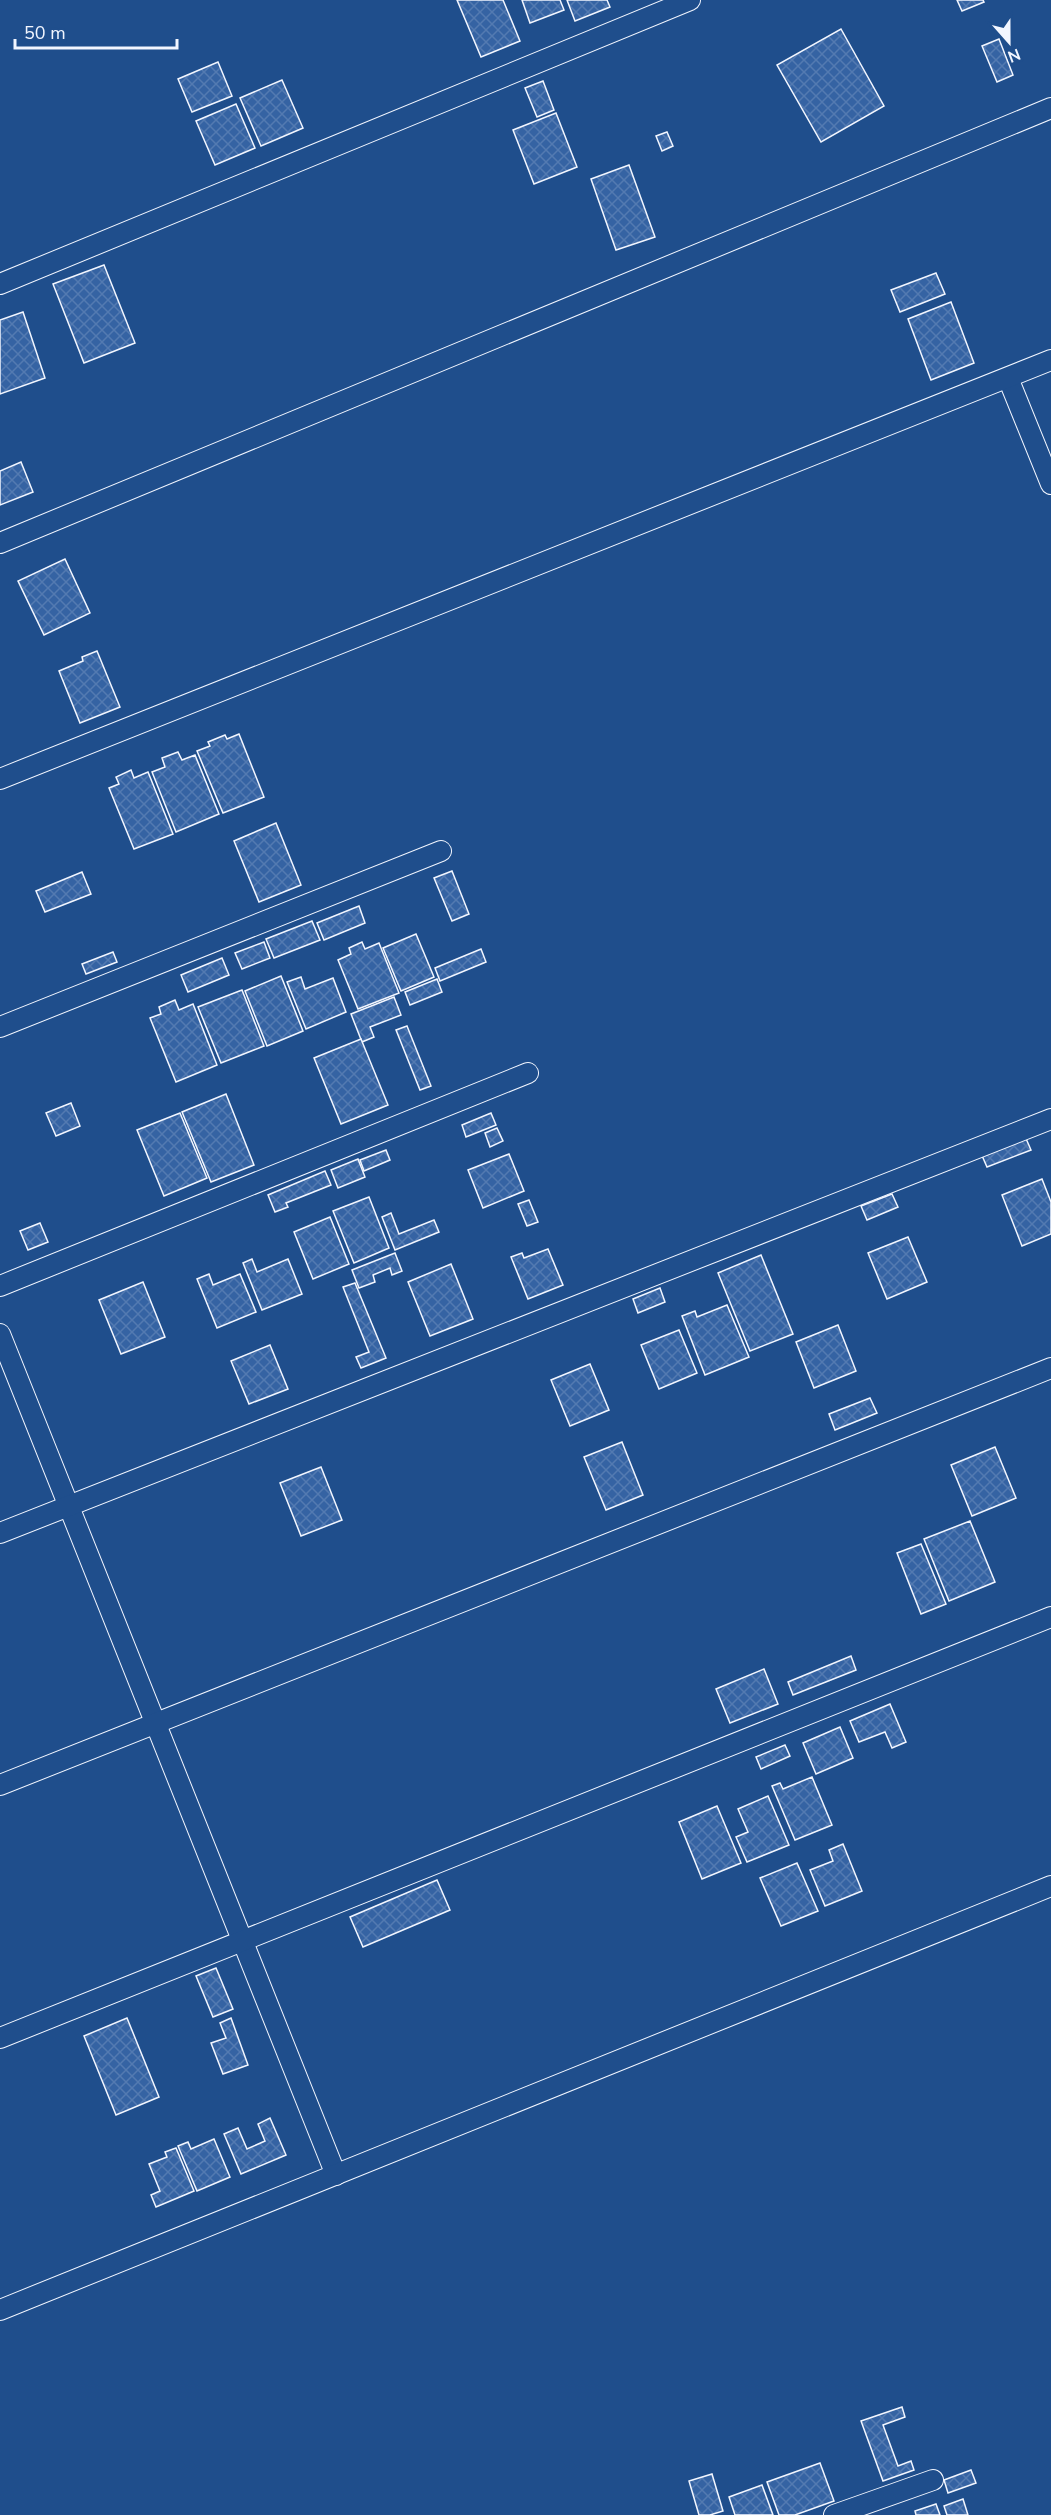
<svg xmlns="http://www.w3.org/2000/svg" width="1051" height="2515" font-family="'Nunito Sans',sans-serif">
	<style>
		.building { fill: url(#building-cross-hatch); stroke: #f2f6ff; stroke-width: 1.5 }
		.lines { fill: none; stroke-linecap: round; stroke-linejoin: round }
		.minor-casing { stroke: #f2f6ff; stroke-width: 22 }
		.minor { stroke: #1f4e8c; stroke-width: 20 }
	</style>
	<defs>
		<pattern id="building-cross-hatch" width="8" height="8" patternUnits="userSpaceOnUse" patternTransform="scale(1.5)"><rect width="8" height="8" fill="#3563a3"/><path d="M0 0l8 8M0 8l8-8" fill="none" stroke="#537ab1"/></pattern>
	</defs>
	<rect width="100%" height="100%" fill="#1f4e8c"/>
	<g class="building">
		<path d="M457 0H503L520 41 481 57Z"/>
		<path d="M522 0H560L564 10 530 23Z"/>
		<path d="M567 0H607L610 7 575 21Z"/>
		<path d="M957 0H983L984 2 962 11Z"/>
		<path d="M841 29 884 106 821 142 777 65Z"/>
		<path d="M999 39 1013 75 997 82 982 46Z"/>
		<path d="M218 62 232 96 192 112 178 79Z"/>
		<path d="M282 80 303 128 261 146 240 98Z"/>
		<path d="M543 81 554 110 537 117 525 88Z"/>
		<path d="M236 104 255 148 215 165 196 121Z"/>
		<path d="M556 113 577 167 534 184 513 130Z"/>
		<path d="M667 132 673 146 662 151 656 136Z"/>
		<path d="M629 165 655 237 616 250 591 179Z"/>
		<path d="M104 265 135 343 84 363 53 284Z"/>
		<path d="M936 273 945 294 900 312 891 290Z"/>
		<path d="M951 302 974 363 931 380 908 319Z"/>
		<path d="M23 312 45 378 0 394V320Z"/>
		<path d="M21 462 33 492 0 505V471Z"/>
		<path d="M65 559 90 613 44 635 18 581Z"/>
		<path d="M97 651 120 707 80 723 59 671 83 661 82 657Z"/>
		<path d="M239 734 264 797 223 813 197 751 210 746 208 742 225 735 227 739Z"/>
		<path d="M178 752 182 760 195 755 219 814 176 832 152 772 165 767 162 758Z"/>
		<path d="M131 770 134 778 148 772 173 834 134 849 109 788 119 784 116 777Z"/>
		<path d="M276 823 301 885 259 902 234 841Z"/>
		<path d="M452 871 469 914 452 921 434 878Z"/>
		<path d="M82 872 91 894 45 912 36 891Z"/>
		<path d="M359 906 365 923 324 940 317 923Z"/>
		<path d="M312 921 320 940 274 958 266 939Z"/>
		<path d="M416 934 434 977 401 991 383 948Z"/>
		<path d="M264 942 270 958 242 969 235 953Z"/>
		<path d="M362 942 365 949 379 943 399 993 358 1009 338 960 351 954 349 948Z"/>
		<path d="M481 949 486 962 440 981 435 968Z"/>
		<path d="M113 952 117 962 86 974 82 964Z"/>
		<path d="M222 958 229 975 188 992 181 975Z"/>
		<path d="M281 976 303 1031 267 1046 245 991Z"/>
		<path d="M301 977 305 989 333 978 346 1012 306 1029 287 982Z"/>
		<path d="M437 979 442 992 410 1005 405 992Z"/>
		<path d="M242 990 264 1046 221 1063 198 1007Z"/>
		<path d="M394 997 401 1015 370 1027 374 1037 362 1042 351 1014Z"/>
		<path d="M175 1000 179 1010 193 1004 217 1065 176 1082 150 1018 161 1014 159 1007Z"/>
		<path d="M407 1026 431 1086 420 1090 396 1030Z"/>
		<path d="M361 1039 388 1105 341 1124 314 1058Z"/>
		<path d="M226 1094 254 1165 211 1182 182 1112Z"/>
		<path d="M71 1103 80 1126 56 1136 46 1113Z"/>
		<path d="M180 1113 207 1178 164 1196 137 1130Z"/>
		<path d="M491 1113 496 1125 466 1137 462 1125Z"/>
		<path d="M497 1128 503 1141 490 1147 485 1133Z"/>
		<path d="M1024 1134 1031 1150 987 1167 980 1151Z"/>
		<path d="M386 1150 390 1160 364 1171 360 1160Z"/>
		<path d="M509 1154 524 1191 483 1208 468 1170Z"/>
		<path d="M358 1159 365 1177 338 1188 331 1170Z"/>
		<path d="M325 1171 331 1185 286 1203 288 1207 275 1212 268 1195Z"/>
		<path d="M1042 1179 1051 1202V1234L1022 1246 1002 1195Z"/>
		<path d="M892 1194 898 1207 867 1220 861 1206Z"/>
		<path d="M369 1197 389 1248 354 1263 333 1211Z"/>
		<path d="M529 1200 538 1222 527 1226 518 1204Z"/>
		<path d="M391 1213 399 1234 434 1220 439 1232 395 1250 382 1217Z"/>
		<path d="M330 1217 349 1264 313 1279 294 1232Z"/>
		<path d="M40 1223 48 1242 28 1250 20 1231Z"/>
		<path d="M908 1237 927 1282 887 1299 868 1253Z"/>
		<path d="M548 1249 563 1285 528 1299 511 1257 522 1253 524 1258Z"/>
		<path d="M395 1253 402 1271 392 1275 390 1268 373 1275 375 1282 359 1288 352 1270Z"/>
		<path d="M761 1255 793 1334 750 1351 718 1273Z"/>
		<path d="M252 1259 257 1272 288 1259 302 1294 262 1310 243 1263Z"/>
		<path d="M451 1264 473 1319 430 1336 408 1282Z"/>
		<path d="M209 1274 213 1285 240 1274 256 1312 217 1328 197 1279Z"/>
		<path d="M143 1282 165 1337 121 1354 99 1300Z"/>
		<path d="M355 1283 386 1358 361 1368 356 1357 369 1352 343 1287Z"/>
		<path d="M660 1288 665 1302 638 1313 633 1299Z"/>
		<path d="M727 1305 749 1357 705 1375 682 1316 695 1311 697 1317Z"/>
		<path d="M838 1325 856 1371 814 1388 796 1342Z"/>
		<path d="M679 1330 697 1373 659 1389 641 1345Z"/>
		<path d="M270 1345 288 1389 249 1404 231 1361Z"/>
		<path d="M590 1364 609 1410 570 1426 551 1380Z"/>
		<path d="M870 1398 877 1413 835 1430 829 1414Z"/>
		<path d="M622 1442 643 1495 606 1510 584 1457Z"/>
		<path d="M995 1447 1016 1498 972 1516 951 1465Z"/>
		<path d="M321 1467 342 1520 301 1536 280 1483Z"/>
		<path d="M970 1521 995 1582 949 1601 924 1539Z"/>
		<path d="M921 1544 946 1604 921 1614 897 1553Z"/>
		<path d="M851 1656 856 1670 793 1695 788 1682Z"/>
		<path d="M764 1669 778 1704 730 1723 716 1689Z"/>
		<path d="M890 1704 906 1742 892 1748 885 1732 859 1742 850 1721Z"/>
		<path d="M840 1727 853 1758 816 1774 803 1743Z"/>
		<path d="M785 1745 790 1756 761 1769 756 1757Z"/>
		<path d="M812 1777 832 1825 795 1840 772 1786 780 1783 783 1789Z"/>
		<path d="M768 1796 789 1845 747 1862 736 1837 748 1832 738 1809Z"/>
		<path d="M717 1806 741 1863 702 1879 679 1822Z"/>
		<path d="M843 1844 862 1891 825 1906 810 1870 833 1861 829 1850Z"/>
		<path d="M797 1863 818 1911 781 1926 760 1878Z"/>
		<path d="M437 1880 450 1910 363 1947 350 1917Z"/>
		<path d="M216 1968 233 2009 213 2017 196 1976Z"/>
		<path d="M127 2018 159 2097 116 2115 84 2036Z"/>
		<path d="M231 2018 248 2065 223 2074 211 2043 226 2038 220 2023Z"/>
		<path d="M270 2118 286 2155 241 2174 224 2134 238 2128 247 2149 265 2141 258 2124Z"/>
		<path d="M214 2139 230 2177 197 2191 178 2146 188 2142 191 2149Z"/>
		<path d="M176 2148 194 2191 156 2207 151 2195 160 2191 149 2164 167 2157 165 2152Z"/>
		<path d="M902 2407 905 2417 883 2425 898 2466 911 2461 914 2470 883 2481 861 2421Z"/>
		<path d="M820 2463 834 2501 795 2515H779L767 2482Z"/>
		<path d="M971 2470 976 2483 948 2493 944 2480Z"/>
		<path d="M712 2474 723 2511 710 2515H699L689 2481Z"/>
		<path d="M762 2485 773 2515H735L729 2497Z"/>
		<path d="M963 2499 968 2515H947L944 2506Z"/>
		<path d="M936 2504 940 2515H916L915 2511Z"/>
	</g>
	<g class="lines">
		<g class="minor-casing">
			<g id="minor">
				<path d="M0 284 690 0"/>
				<path d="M1008 378 1051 484"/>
				<path d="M0 543 1051 108"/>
				<path d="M0 779 1051 360"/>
				<path d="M0 1027 441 851"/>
				<path d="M0 1286 528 1073"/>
				<path d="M0 1334 336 2175"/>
				<path d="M0 1533 1051 1119"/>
				<path d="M0 1785 1051 1368"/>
				<path d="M0 2038 1051 1617"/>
				<path d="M0 2310 1051 1886"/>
				<path d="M834 2515 933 2480"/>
			</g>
		</g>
		<use href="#minor" class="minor"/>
	</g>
	<g transform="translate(1009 42) rotate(159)" stroke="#1f4e8c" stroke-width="4.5" paint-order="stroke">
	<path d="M0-4.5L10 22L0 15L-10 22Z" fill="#f2f6ff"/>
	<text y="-9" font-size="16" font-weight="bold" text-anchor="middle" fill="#f2f6ff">N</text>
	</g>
	<path d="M15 39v9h162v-9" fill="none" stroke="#f2f6ff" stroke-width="3"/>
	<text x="24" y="39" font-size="18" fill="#f2f6ff" stroke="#1f4e8c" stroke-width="4.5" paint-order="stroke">50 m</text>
</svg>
